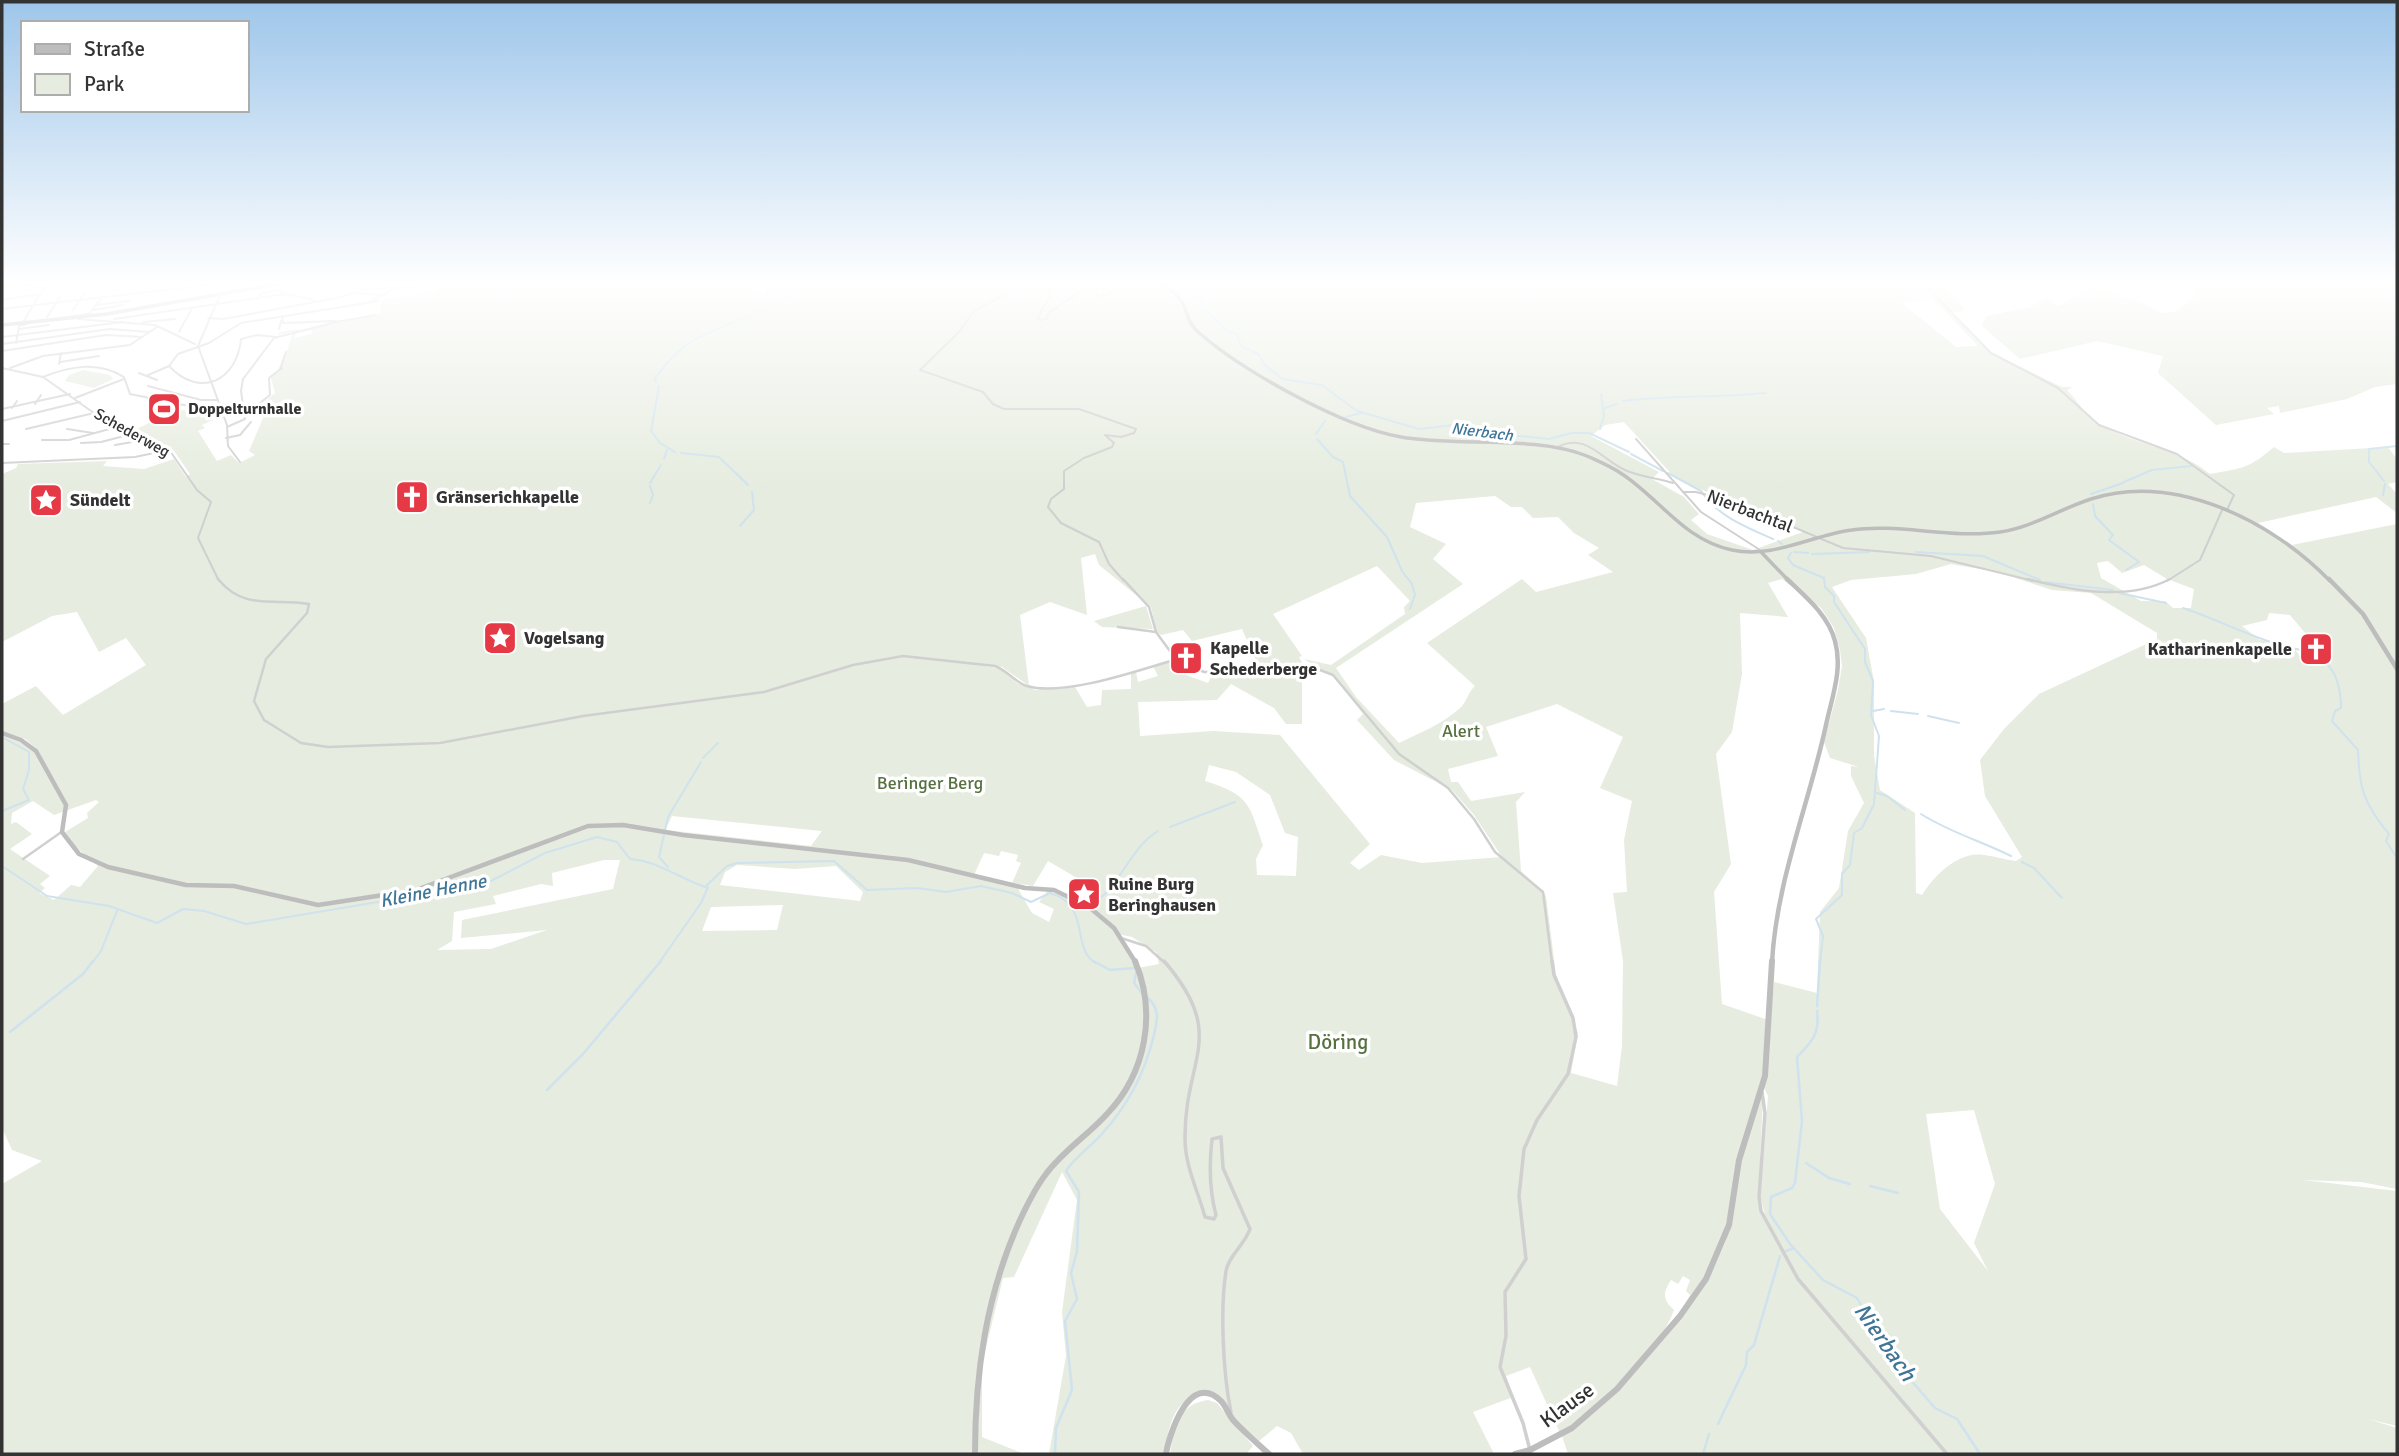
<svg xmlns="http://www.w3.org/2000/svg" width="2399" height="1456" font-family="Signika,sans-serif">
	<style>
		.green { fill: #e6ecdf; fill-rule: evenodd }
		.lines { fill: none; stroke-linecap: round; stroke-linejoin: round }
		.stream-far1 { stroke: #cfe2ee; stroke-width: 2 }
		.stream { stroke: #cfe2ee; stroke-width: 2.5 }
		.street-far2 { stroke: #d0d0d0; stroke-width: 2 }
		.street-far1 { stroke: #d0d0d0; stroke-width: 2.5 }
		.street { stroke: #d0d0d0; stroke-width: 3.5 }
		.secondary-far2 { stroke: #bdbdbd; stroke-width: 3.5 }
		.secondary-far1 { stroke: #bdbdbd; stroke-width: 4.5 }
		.secondary { stroke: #bdbdbd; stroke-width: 6 }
		.labels { text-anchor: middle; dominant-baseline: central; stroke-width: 7; stroke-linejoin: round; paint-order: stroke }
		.far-poi-label { font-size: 16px; font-weight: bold; fill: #333; stroke: #fff; text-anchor: start }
		.far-water-label { font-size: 16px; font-style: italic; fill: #3f7597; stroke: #fff }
		.far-street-label { font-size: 16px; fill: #333; stroke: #fff }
		.poi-label { font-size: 18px; font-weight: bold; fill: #333; stroke: #fff; text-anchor: start }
		.street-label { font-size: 18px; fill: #333; stroke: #fff }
		.park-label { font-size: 18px; fill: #56703f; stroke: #fff }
		.water-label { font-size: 19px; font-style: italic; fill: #3f7597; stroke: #fff }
		.near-park-label { font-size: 21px; fill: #56703f; stroke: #fff }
		.near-street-label { font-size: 21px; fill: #333; stroke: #fff }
		.near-water-label { font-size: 23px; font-style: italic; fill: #3f7597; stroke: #fff }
	</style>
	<rect width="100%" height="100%" fill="#fff"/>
	<g class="green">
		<path d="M438 284H754L757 285 749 290 765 294 768 284H779L781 287 797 284H1129L1135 287 1147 284H1942L1955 296 1965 311 1952 312 1992 353 2062 387H2073L2067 390C2079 402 2086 417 2101 425 2136 446 2177 447 2210 474 2243 468 2248 469 2274 447L2284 453 2388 447 2397 459V482L2388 484 2397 494V513L2376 497 2258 523 2292 545 2397 524V1189L2361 1182 2303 1180 2397 1191V1426L2368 1419 2397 1428V1454H1568L1562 1436 1590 1416 1619 1389 1710 1276 1725 1243 1741 1161 1760 1098 1763 1099 1758 1203 1788 1259 1765 1215 1760 1196 1768 1096 1764 1088 1774 982 1817 993 1820 912 1839 888 1848 831 1864 803 1851 776V766L1859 767 1830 758 1824 742 1838 690 1842 666 1840 650 1834 628 1821 608 1782 579 1768 583 1788 617 1740 613 1742 674 1732 732 1716 754 1731 864 1714 892 1722 1004 1768 1020 1765 1072 1743 1140 1726 1225 1705 1278 1679 1314 1690 1295 1686 1291 1690 1280 1683 1276 1678 1284 1671 1280C1663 1293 1662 1299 1674 1310 1658 1355 1599 1406 1560 1433L1530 1367 1506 1376 1513 1397 1473 1412 1494 1454H1303L1291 1433 1277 1426 1259 1441 1231 1416 1222 1399C1178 1386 1169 1418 1165 1454H1049L1066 1356 1062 1312 1077 1200 1062 1172 1014 1277 1003 1278 982 1364V1437L1024 1454H2V1184L42 1161 12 1150 2 1128V735L37 749 25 739 2 732V704L36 686 63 715 146 665 126 638 99 652 77 612 52 616 2 642V474L16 468 18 464 107 461 103 466 144 469 174 459 186 477 190 474 174 451 132 431C158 420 190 396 213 420L202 425 205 428 198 431 217 461 231 455 239 463 255 455 249 451 267 409 255 410 275 393 271 378C284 365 287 352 293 332L278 335 279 332 299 329 293 338 312 334 311 329H307L380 314 381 300 436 291ZM1932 298 1978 346 1956 347 1902 303ZM1624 422 1676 479 1803 532 1753 550 1707 534 1691 520 1699 514 1684 497 1652 479 1659 472 1591 436 1605 425ZM1495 496 1511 507H1522L1533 518 1558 517 1574 533 1599 548 1588 555 1613 572 1536 592 1522 579 1427 643 1475 686C1467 693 1467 703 1459 709 1442 724 1420 733 1399 743L1356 697 1336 668 1463 584 1433 559 1446 544 1410 527 1416 503ZM1095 554 1099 565 1151 607 1156 631 1161 635 1183 630 1192 641 1242 629 1257 663 1234 673H1213L1208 683 1186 675 1192 667 1174 660 1153 666 1158 676 1138 682 1136 672 1131 673V689L1102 690 1101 705 1087 707 1075 687 1035 690 1017 683 1003 669 955 661 1002 667 1029 686 1020 615 1050 602 1087 615 1081 558ZM2108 561 2122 573 2144 565 2167 579 2194 589 2191 608H2173L2165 601H2141L2101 578 2097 563ZM1951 564 1997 572 2052 590 2091 593 2157 633V639L2039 694 2004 729 1980 760 1985 796 2022 857 2016 861C2005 860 1995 856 1984 855 1958 851 1935 875 1922 895L1916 893 1915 813 1880 790 1874 756V682L1866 638 1832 587 1851 580 1916 574ZM1377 566 1410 601 1404 607 1405 614 1331 665 1304 659 1318 668 1306 670 1299 657 1302 656 1273 614ZM2269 613 2290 615 2331 664C2312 666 2305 665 2295 649H2280L2272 641 2260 640 2242 626 2267 620ZM1324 670 1334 677 1363 714 1357 720 1394 760 1452 790 1474 815 1502 857 1422 863 1381 855 1359 870 1350 863 1370 844 1280 735 1213 731 1140 736 1138 702 1217 700 1231 684 1274 708 1286 724H1302V674ZM1557 704 1623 737 1600 788 1632 801 1624 840 1627 892 1613 893 1623 961 1622 1046 1617 1086 1571 1073 1578 1033 1556 975 1546 896 1521 871 1516 802 1525 792 1471 801 1458 782H1451L1448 769 1498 756 1486 727ZM1209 765 1236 772 1270 795 1285 833 1298 837 1296 876 1257 875 1256 859 1263 845C1249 803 1249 795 1205 781ZM96 800 99 802 87 813 88 818 65 832 76 847 98 866 80 887 71 885 54 900 39 893 45 888 40 884 50 876 10 849 32 834 16 822 11 824 12 813 33 801 54 815ZM672 816 821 831H822L811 846 665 830ZM1001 851 1018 855 1016 861 1021 863 1012 883 1033 886 1048 861 1094 888 1073 901 1048 890 1039 902 1054 909 1049 922 1032 913 1017 887 974 875 984 853 999 856ZM604 860H620L613 889 462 920 461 938 547 930 491 949 437 950 452 941 454 912 496 904 493 896 541 884 553 886 552 873ZM737 865 795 869 836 866 863 892 860 901 720 885 725 872ZM783 905 777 930 702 931 711 907ZM1118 934 1132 937 1156 952 1159 964 1138 968ZM1974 1110 1995 1184 1974 1243 1988 1271 1940 1209 1926 1114Z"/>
		<path d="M2181 284H2397V384L2375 387 2347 399 2280 413 2279 406 2267 408 2274 414 2216 425 2158 373 2163 356 2097 341 2020 359 1982 326 1986 316 2030 307 2046 297 2058 306 2093 287 2143 303 2162 313 2176 311 2198 295Z"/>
		<path d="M83 370 110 375 113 379 94 388 65 381 69 375Z"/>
		<path d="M1146 606 1153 629 1102 627 1094 621Z"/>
		<path d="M1208 1400 1217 1403 1253 1446 1246 1454H1170C1174 1428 1178 1404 1208 1400Z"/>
	</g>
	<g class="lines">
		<g class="stream-far1">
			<path d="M1176 284 1185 293 1200 297 1203 302 1200 305 1226 330 1237 334 1241 346 1258 354 1265 365 1282 379 1322 385 1357 411 1419 429 1455 425 1477 432 1549 439 1572 433H1589L1629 452"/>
			<path d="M656 382 655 378C666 364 678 349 694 340 717 326 783 309 792 287"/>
			<path d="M659 386 651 431 660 443 675 452"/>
			<path d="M1623 401C1671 395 1718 398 1766 393"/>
			<path d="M1605 408 1617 404"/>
			<path d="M1346 417 1361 413"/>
			<path d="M1600 429 1604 416 1601 394"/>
			<path d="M1316 434 1325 421"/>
			<path d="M1317 439 1333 457 1343 462 1350 496 1387 537 1402 571 1412 584 1415 595 1410 609"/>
			<path d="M681 453 719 457 748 485"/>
			<path d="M1631 454 1663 471"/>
			<path d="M664 459 667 450"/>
			<path d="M1668 473 1701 491"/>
			<path d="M2384 481 2369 462V449L2397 446"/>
			<path d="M2124 482 2152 470 2191 466"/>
			<path d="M650 483 661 465"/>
			<path d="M650 486 653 495 650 503"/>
			<path d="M1702 492C1717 516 1748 528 1773 539"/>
			<path d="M2091 494 2123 483"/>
			<path d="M2383 495 2385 484"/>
			<path d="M2093 504 2095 516 2113 535 2109 540 2139 562 2126 570"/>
			<path d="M740 526 754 510 752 492"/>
			<path d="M1778 541 1782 544"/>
			<path d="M1794 552 1808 553"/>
			<path d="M1916 552 1983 556 2040 580"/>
			<path d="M1791 553 1788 558 1793 565 1824 578 1825 587 1834 596V602L1865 649V662L1873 681 1871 715 1879 736 1874 804 1862 828 1854 833 1850 865 1842 874V895L1816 919 1823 936 1820 963"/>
			<path d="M1812 554 1869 552"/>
			<path d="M2045 582 2113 590"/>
			<path d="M2119 593 2166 603"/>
			<path d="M2183 608C2216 619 2247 635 2280 645 2294 650 2310 649 2322 659 2337 671 2341 689 2341 708L2335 711 2332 721 2358 750C2359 789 2364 804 2389 834L2386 841 2397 858"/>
			<path d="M1873 711 1884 709"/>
			<path d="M1891 711 1918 714"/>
			<path d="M1928 716 1959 723"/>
			<path d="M2 737 29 752V770L23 789 29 800 2 811"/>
			<path d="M703 758 718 743"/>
			<path d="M1877 793 1887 796 1905 810"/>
			<path d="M1921 814C1949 832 1981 841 2011 856"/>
			<path d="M1170 827 1235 802"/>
			<path d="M2022 862 2034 868 2062 898"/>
			<path d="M2 866 47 896 109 906 157 923 183 909 204 911 246 924 485 884 545 853 597 837 617 842 630 859C659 861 678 878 705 887L727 866 737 863 834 861 867 890 917 888 946 892 981 886 1012 893 1031 902 1050 893C1092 905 1070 949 1096 963"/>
			<path d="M668 867 659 857 668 817 701 762"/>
			<path d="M1090 904C1117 894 1129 848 1158 831"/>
			<path d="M92 963 101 951 117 911"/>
			<path d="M659 963 701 903 708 887"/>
		</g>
		<g class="stream">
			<path d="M1093 961 1110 970 1135 968"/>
			<path d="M1136 973 1134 983 1142 993"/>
			<path d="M1817 1006 1820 961"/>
			<path d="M1817 1011C1820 1033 1812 1042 1797 1057L1802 1121 1795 1183 1792 1188 1771 1197 1770 1214 1790 1244 1823 1280 1857 1298 1890 1356 1935 1408 1957 1419 1980 1454"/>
			<path d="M10 1032 83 974 93 961"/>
			<path d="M547 1090 583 1054 661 961"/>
			<path d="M1806 1163 1829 1178 1850 1184"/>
			<path d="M1870 1186 1898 1193"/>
			<path d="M1786 1251 1792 1249"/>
			<path d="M1718 1424 1746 1365 1747 1352 1754 1345 1780 1256"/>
			<path d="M1055 1454 1056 1428 1072 1390 1065 1321 1077 1299 1071 1273 1077 1252 1079 1192 1066 1171C1075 1157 1089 1148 1100 1136 1127 1107 1145 1073 1154 1035 1158 1018 1160 1008 1146 996"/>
			<path d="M1703 1454 1709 1434"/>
		</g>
		<g class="street-far2">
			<path d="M14 284 45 288"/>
			<path d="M1025 284 974 311 959 332 920 370 983 392 993 404 1004 409H1079L1136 429 1134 433 1121 437 1105 435 1114 443 1112 447 1084 458 1064 471V489L1051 499 1048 507 1061 523 1099 542 1109 564 1124 581"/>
			<path d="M1050 284V296L1038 317 1040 320 1047 319 1048 313 1092 284"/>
			<path d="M1094 284 1098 297 1136 284"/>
			<path d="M1924 284 1991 353 2058 388 2099 425 2177 454 2234 495 2227 510"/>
			<path d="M397 288 430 285"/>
			<path d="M2 290 9 284"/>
			<path d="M221 293 198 346 227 425 228 446 240 462"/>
			<path d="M351 293 385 295"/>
			<path d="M257 299 262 293 280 290 285 294"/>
			<path d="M2 300 40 294 50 284"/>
			<path d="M96 305 130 301"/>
			<path d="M2 309 215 284"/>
			<path d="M73 310 84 293"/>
			<path d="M93 310 123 305"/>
			<path d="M282 316 283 323 335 321"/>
			<path d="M47 317 61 295"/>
			<path d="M60 318 89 314 101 299"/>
			<path d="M208 318 223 319 342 297 360 290 397 287 369 302"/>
			<path d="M78 319 155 325 195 344"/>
			<path d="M114 319 285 294 314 300"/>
			<path d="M341 321 376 315"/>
			<path d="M23 322 40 294"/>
			<path d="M143 322 175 319"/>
			<path d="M19 329 49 325"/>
			<path d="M279 329 281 321"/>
			<path d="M179 332 192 308"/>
			<path d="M2 337 123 322"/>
			<path d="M16 343 19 326 27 324"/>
			<path d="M2 344 110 329 149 332"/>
			<path d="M2 351 106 335 142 337"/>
			<path d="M60 362 99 356"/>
			<path d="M59 364 61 353"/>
			<path d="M169 366C200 399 237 381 241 339L257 335 276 337"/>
			<path d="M2 368 43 377 101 418 170 451 197 490 211 502 198 538 219 581"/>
			<path d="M10 368 43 356 130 345 157 327"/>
			<path d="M280 369 286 352"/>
			<path d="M139 373 157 380"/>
			<path d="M146 376 169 366 178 354 209 343 241 323 379 301"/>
			<path d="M43 377C70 366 98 361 124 377L130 394 213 411 217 418 224 416"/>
			<path d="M148 386 201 400H218"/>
			<path d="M75 398 124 379"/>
			<path d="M35 404 41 395"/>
			<path d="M12 408 17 401"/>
			<path d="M2 409 70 394"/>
			<path d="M245 415 270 395 269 378 282 368"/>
			<path d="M2 421 80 402"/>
			<path d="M227 427 245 419 241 391 243 379 274 338 340 321"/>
			<path d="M26 429 94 413"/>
			<path d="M67 429 93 433"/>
			<path d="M226 438 240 435 251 422"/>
			<path d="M1636 439 1701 512 1760 550"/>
			<path d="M42 440H69L117 427"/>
			<path d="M81 443 101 442 132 434"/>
			<path d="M2 444H9"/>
			<path d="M115 445 144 440"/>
			<path d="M1558 447C1586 432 1602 460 1625 470 1640 477 1658 478 1673 483"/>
			<path d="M2 463 135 457 168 450"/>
			<path d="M1683 492H1696L1734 502 1843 548 1931 556 2034 581"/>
			<path d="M2167 581 2200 560 2223 508"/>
		</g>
		<g class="street-far1">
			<path d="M218 579C244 611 274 598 309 604L307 613 266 659 254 701 264 720 301 743 328 747 440 743 583 716 764 692 853 665 903 656 995 666C1008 671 1016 683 1027 686 1063 697 1140 670 1177 659"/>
			<path d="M1123 579 1149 607 1156 632"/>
			<path d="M2027 579C2071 590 2127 602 2170 579"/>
			<path d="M1118 627 1156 632 1175 658 1204 672 1320 670 1333 675 1399 754 1448 788 1474 819 1495 852 1543 892 1552 963"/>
			<path d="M23 859 60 833"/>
			<path d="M1121 938 1146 946 1165 963"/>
		</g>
		<g class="street">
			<path d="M1164 961C1229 1036 1184 1058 1185 1139 1185 1166 1198 1191 1205 1217L1214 1219 1216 1215C1209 1189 1209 1165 1212 1139L1221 1137 1223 1168 1250 1229C1245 1244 1228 1257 1226 1271 1220 1309 1223 1374 1231 1412"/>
			<path d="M1762 1092 1765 1113 1759 1197 1761 1211 1798 1279 1947 1454"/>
			<path d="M1531 1454 1523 1423 1500 1367 1506 1336 1505 1292 1526 1259 1519 1196 1524 1149 1537 1120 1568 1074 1576 1037 1573 1018 1554 975 1552 961"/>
		</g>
		<g class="secondary-far2">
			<path d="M1163 284C1169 289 1178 294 1182 302 1187 311 1188 323 1196 330 1240 370 1343 427 1401 437 1457 447 1535 435 1587 456 1598 461 1612 467 1622 474 1660 499 1684 540 1732 550 1773 559 1812 535 1852 530 1897 523 1951 539 2000 532 2033 527 2060 509 2091 499 2175 472 2272 521 2330 581"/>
			<path d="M2 325 107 314 278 284"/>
			<path d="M1762 553 1789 581"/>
		</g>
		<g class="secondary-far1">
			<path d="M2329 579 2363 614 2397 669"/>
			<path d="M2 733 21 740 36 751 66 805 62 832 79 854 108 867 186 885 234 886 318 905 416 890 588 826 623 825 683 835 908 860 1025 888 1054 890 1089 907 1114 928 1136 963"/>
			<path d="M1772 963C1776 882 1809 804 1826 725 1832 697 1843 669 1835 641 1828 615 1806 597 1787 579"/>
		</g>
		<g class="secondary">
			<path d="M975 1454C975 1373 986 1295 1020 1220 1027 1205 1035 1188 1046 1174 1063 1151 1088 1135 1107 1114 1146 1073 1157 1013 1135 961"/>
			<path d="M1166 1454C1169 1434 1190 1370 1221 1401 1226 1406 1228 1414 1233 1420 1244 1432 1257 1443 1269 1454"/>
			<path d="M1515 1454 1530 1450 1572 1428 1617 1389 1680 1316 1706 1279 1729 1225 1739 1160 1765 1076 1772 961"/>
		</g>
	</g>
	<linearGradient id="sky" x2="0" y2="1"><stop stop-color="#9ec6ea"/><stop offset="0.58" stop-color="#fff"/><stop offset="1" stop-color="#fff" stop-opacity="0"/></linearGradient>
	<rect width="2399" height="488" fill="url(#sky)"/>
	<defs>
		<g id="stadium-square" transform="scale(1.75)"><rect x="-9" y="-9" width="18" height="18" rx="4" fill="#e63946" stroke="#fff"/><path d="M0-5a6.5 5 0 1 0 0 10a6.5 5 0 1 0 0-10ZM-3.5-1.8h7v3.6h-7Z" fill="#fff"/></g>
		<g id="church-square" transform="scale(1.75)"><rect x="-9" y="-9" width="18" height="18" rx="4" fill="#e63946" stroke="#fff"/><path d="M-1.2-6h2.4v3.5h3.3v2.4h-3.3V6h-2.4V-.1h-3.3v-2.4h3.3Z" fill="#fff"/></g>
		<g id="sight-square" transform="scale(1.75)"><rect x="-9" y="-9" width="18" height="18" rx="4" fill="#e63946" stroke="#fff"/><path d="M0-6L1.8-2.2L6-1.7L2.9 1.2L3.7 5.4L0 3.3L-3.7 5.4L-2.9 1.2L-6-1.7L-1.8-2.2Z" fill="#fff"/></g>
	</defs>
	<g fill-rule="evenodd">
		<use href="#stadium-square" x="164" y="409"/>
		<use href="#church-square" x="412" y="497"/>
		<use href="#sight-square" x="46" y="500"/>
		<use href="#sight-square" x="500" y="638"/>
		<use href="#church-square" x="2316" y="649"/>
		<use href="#church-square" x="1186" y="658"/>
		<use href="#sight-square" x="1084" y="894"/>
	</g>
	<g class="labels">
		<g class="far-poi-label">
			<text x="188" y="409">Doppelturnhalle</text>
		</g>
		<g class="far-water-label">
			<text transform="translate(1482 432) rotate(7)">Nierbach</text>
		</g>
		<g class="far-street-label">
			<text transform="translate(132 433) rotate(29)">Schederweg</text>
		</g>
		<g class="poi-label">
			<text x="436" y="497">Gränserichkapelle</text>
			<text x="70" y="500">Sündelt</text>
			<text x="524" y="638">Vogelsang</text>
			<text x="1210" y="648">Kapelle<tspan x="1210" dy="21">Schederberge</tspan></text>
			<text x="2292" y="649" text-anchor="end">Katharinenkapelle</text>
			<text x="1108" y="884">Ruine Burg<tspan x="1108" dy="21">Beringhausen</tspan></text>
		</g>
		<g class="street-label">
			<text transform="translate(1750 511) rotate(21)">Nierbachtal</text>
		</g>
		<g class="park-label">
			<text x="1461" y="731">Alert</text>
			<text x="930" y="783">Beringer Berg</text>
		</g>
		<g class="water-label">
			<text transform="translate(433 891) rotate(-11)">Kleine Henne</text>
		</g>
		<g class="near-park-label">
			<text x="1338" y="1042">Döring</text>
		</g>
		<g class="near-street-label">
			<text transform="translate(1567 1405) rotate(-36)">Klause</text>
		</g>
		<g class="near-water-label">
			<text transform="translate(1885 1342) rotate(55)">Nierbach</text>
		</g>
	</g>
	<rect width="2399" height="1456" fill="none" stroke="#333333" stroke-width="7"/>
	<rect x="21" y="21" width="228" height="91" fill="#ffffff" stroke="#adadad" stroke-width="2"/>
	<rect x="35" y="44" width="35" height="10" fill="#bdbdbd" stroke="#adadad" stroke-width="2"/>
	<text x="84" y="56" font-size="21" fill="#333333">Straße</text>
	<rect x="35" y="74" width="35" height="21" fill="#e6ecdf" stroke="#adadad" stroke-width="2"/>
	<text x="84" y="91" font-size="21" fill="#333333">Park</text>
</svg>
